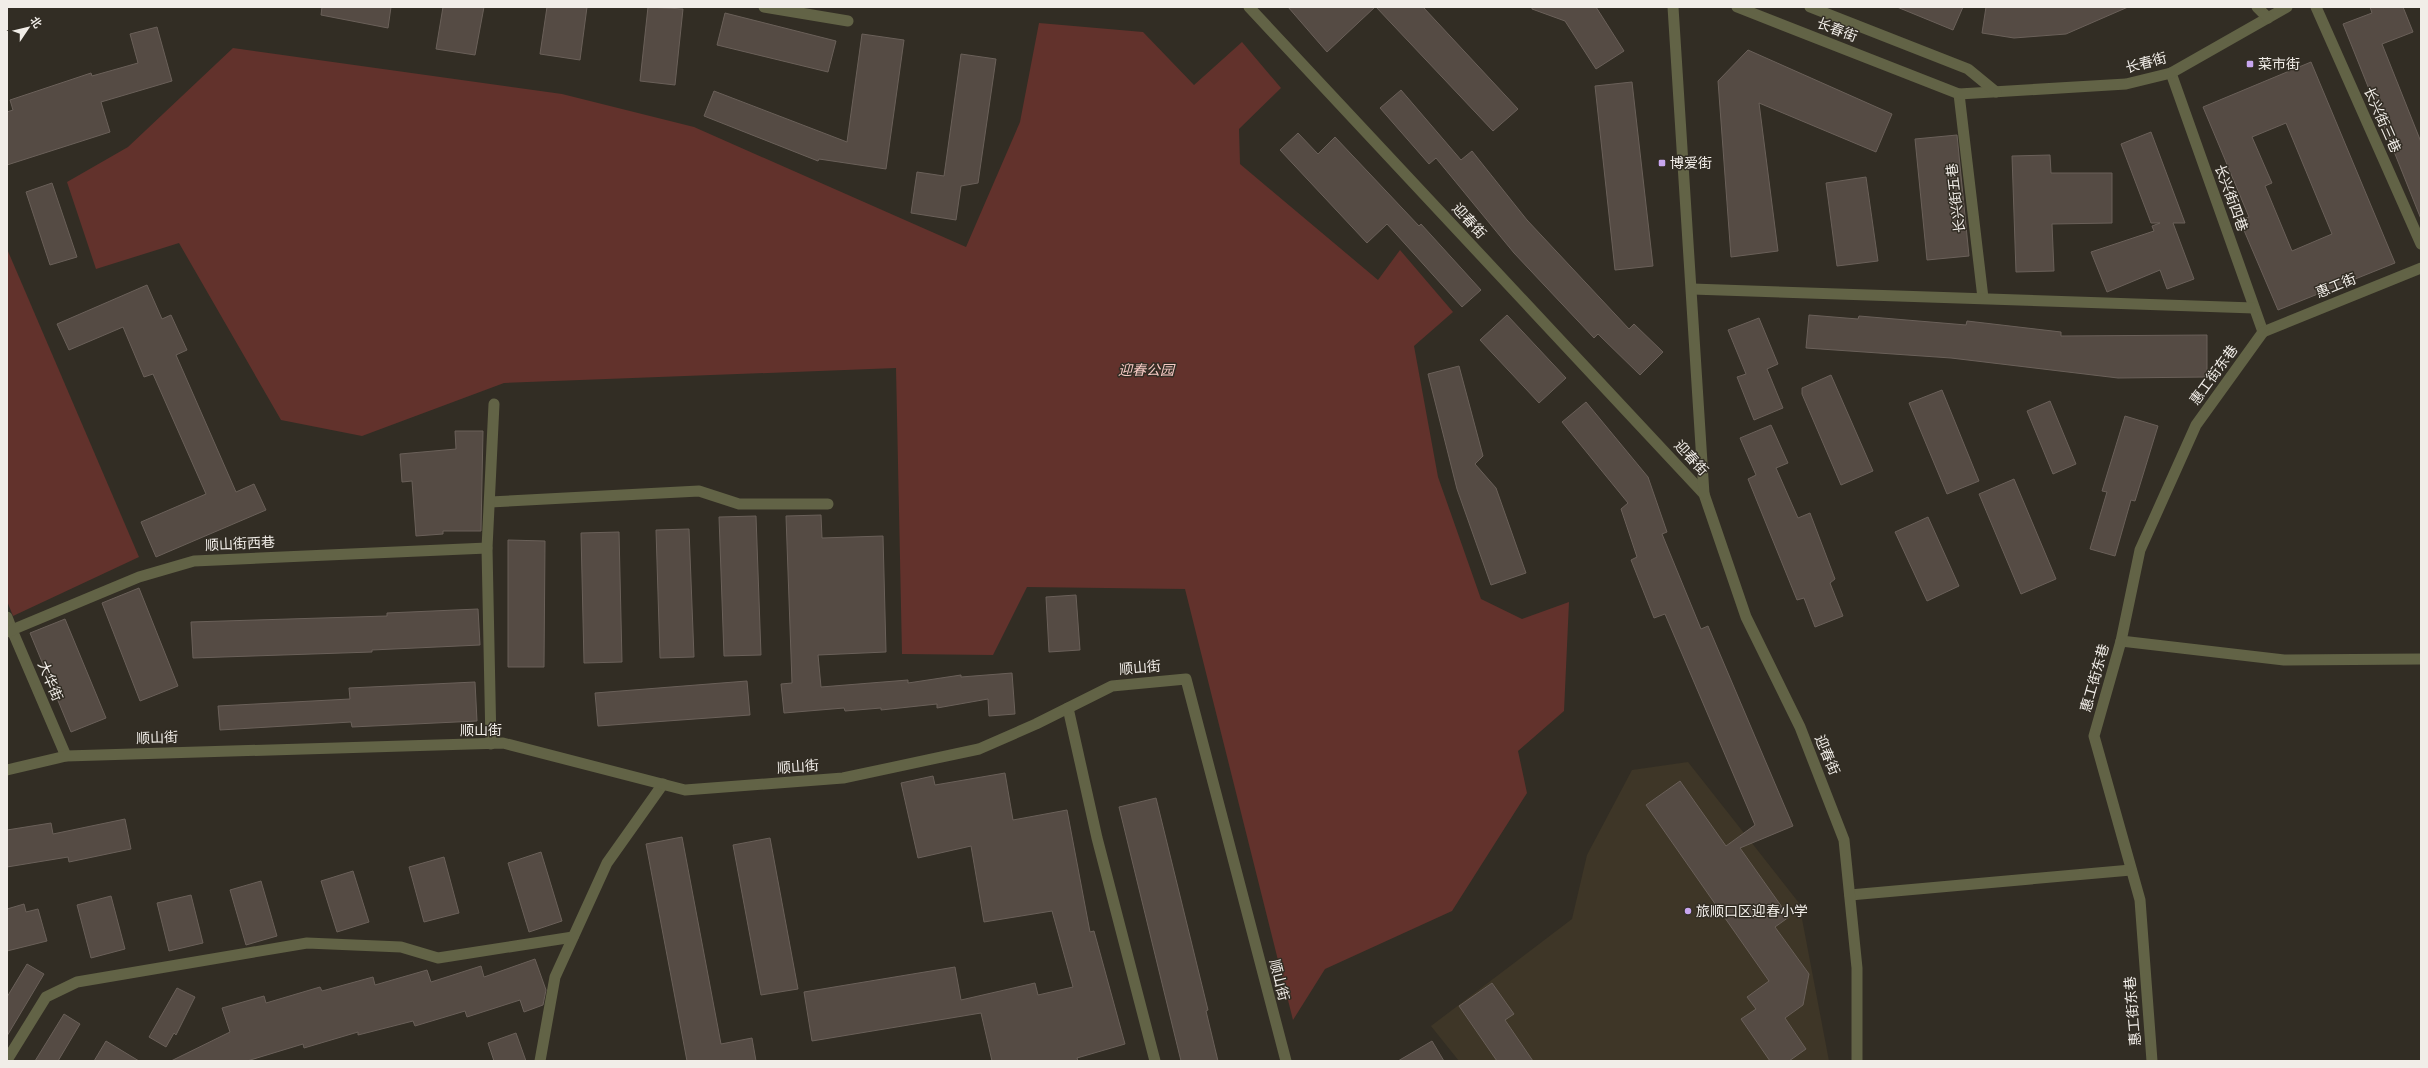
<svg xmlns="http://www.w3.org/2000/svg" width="2428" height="1068" font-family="Spectral,'Noto Sans SC',serif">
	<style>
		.built { fill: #3e3627 }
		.green { fill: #62322c }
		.building { fill: #554b44; stroke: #6a6059; fill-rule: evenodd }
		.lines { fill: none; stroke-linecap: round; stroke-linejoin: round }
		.pedestrian { stroke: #626346; stroke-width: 11 }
		.minor { stroke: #626346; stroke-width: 11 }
		.tertiary { stroke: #626346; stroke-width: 11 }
		.poi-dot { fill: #c8a6ef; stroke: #322d24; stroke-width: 1.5 }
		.labels { text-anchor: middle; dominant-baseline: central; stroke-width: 3; stroke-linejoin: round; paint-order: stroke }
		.street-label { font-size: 14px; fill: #f1ede8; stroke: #322d24 }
		.poi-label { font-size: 14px; fill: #f1ede8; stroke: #322d24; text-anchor: start }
		.park-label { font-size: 14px; font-style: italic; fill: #f6cac4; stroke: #322d24 }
	</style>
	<rect width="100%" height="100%" fill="#322d24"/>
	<path class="built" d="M1688 762 1799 903 1829 1061H1459L1431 1026 1572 919 1587 855 1632 770Z"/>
	<g class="green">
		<path d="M1039 23 1143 32 1194 85 1242 42 1281 88 1239 129 1240 164 1378 280 1400 250 1453 312 1414 346 1438 477 1481 599 1522 619 1569 602 1564 711 1518 751 1527 793 1452 911 1325 969 1293 1020 1185 589 1027 587 993 655 902 654 896 368 504 383 362 436 281 420 179 243 96 269 67 182 128 147 233 48 562 94 694 127 966 247 1020 122Z"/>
		<path d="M7 249 139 557 13 616 7 601Z"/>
	</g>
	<g class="building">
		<path d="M322 7H391L388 28 321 15Z"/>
		<path d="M443 7H484L475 55 436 49Z"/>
		<path d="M547 7H587L580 60 540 54Z"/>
		<path d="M648 7 683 9 675 85 640 81Z"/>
		<path d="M1288 7H1375L1327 52Z"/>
		<path d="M1376 7H1423L1518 109 1493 131Z"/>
		<path d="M1532 7H1596L1624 51 1596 69 1565 21 1532 9Z"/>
		<path d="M1897 7H1963L1953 30Z"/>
		<path d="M1986 7H2128L2066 34 2014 38 1982 33Z"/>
		<path d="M2370 7H2403L2413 32 2382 44 2421 142V219L2343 24 2372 13Z"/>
		<path d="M725 13 836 41 828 72 717 45Z"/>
		<path d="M157 27 172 81 101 102 110 132 7 165V112L13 110 10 100 91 73 92 76 138 63 130 34Z"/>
		<path d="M862 34 904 40 886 169 819 159 818 161 704 116 714 91 847 142Z"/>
		<path d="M1748 50 1892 114 1876 152 1759 103 1778 251 1731 257 1718 81Z"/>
		<path d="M961 54 996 59 978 183 961 186 956 220 911 213 917 172 944 176Z"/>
		<path d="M2311 62 2395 263 2278 310 2240 221 2249 217 2203 107ZM2286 123 2332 234 2292 251 2265 186 2272 183 2252 137Z"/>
		<path d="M1632 82 1653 266 1615 270 1595 86Z"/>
		<path d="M1401 90 1461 160 1472 151 1527 220 1629 329 1634 324 1663 352 1640 375 1598 334 1594 338 1514 253 1436 158 1429 164 1380 108Z"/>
		<path d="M2151 132 2185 223H2173L2194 279 2167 289 2160 270 2107 292 2091 252 2154 231 2152 226 2160 223H2151L2121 144Z"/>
		<path d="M1298 133 1318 154 1335 137 1419 226 1421 224 1481 290 1462 307 1387 224 1367 243 1280 150Z"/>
		<path d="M1957 135 1969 256 1927 260 1915 139Z"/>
		<path d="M2050 155 2051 173H2112V223L2052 224 2054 271 2016 272 2012 156Z"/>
		<path d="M1866 177 1878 261 1837 266 1826 183Z"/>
		<path d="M52 183 77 257 50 265 26 192Z"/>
		<path d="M147 285 162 319 171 315 187 350 176 355 236 492 254 484 266 510 156 557 141 522 206 494 153 374 144 377 123 327 69 350 57 324Z"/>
		<path d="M1507 315 1566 378 1539 403 1480 340Z"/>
		<path d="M1809 315 1858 319 1859 316 1966 325 1967 321 2061 332V336L2207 335V377L2118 378 1951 358 1806 348Z"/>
		<path d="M1759 318 1778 364 1767 369 1783 408 1754 420 1737 377 1746 374 1728 330Z"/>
		<path d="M1459 366 1483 456 1475 464 1496 488 1526 573 1491 585 1457 489 1428 374Z"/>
		<path d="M1831 375 1873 471 1841 485 1802 394V388Z"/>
		<path d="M1942 390 1979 481 1947 494 1909 403Z"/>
		<path d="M2050 401 2076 464 2053 474 2027 411Z"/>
		<path d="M1586 402 1648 477 1667 532 1662 534 1701 629 1708 626 1793 826 1740 848 1789 917 1775 927 1809 974 1803 1005 1785 1018 1806 1049 1789 1061H1770L1741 1019 1756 1009 1747 997 1769 981 1646 805 1680 781 1726 846 1755 825 1665 614 1654 618 1631 560 1637 557 1621 509 1628 503 1562 422Z"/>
		<path d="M2125 416 2158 426 2135 501 2131 500 2115 556 2090 549 2107 492 2102 491Z"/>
		<path d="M1771 425 1788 463 1776 468 1798 518 1810 513 1835 579 1830 583 1843 616 1815 627 1804 598 1797 600 1748 479 1756 475 1740 438Z"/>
		<path d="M455 431H483L481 531H443V534L416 536 412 481 402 482 400 454 456 449Z"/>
		<path d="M2014 479 2056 579 2021 594 1979 494Z"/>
		<path d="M821 515 822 538 883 536 886 652 818 655 821 687 908 680V683L961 675V677L1012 673 1015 714 989 716 988 699 937 708V704L881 710V708L845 711 844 708 784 713 781 684 792 683 786 516Z"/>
		<path d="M756 516 761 655 724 656 719 517Z"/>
		<path d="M1928 517 1959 586 1927 601 1895 532Z"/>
		<path d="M689 529 694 657 660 658 656 530Z"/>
		<path d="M619 532 622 662 584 663 581 533Z"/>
		<path d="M508 540 545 541 544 667H508Z"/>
		<path d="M139 588 178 686 140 701 102 603Z"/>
		<path d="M1076 595 1080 650 1049 652 1046 597Z"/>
		<path d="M478 609 480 645 372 650V652L193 658 191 622 387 616V613Z"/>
		<path d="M65 619 106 718 71 732 30 633Z"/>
		<path d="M747 681 750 715 598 726 595 693Z"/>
		<path d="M475 682 477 721 352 727 351 722 220 730 218 706 350 699 349 688Z"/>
		<path d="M1005 773 1013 820 1067 810 1090 932 1094 931 1125 1044 1077 1058 1078 1061H992L981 1013 812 1041 804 992 955 967 961 1000 1035 983 1038 995 1073 987 1052 911 984 922 971 846 918 858 901 783 933 776 935 785Z"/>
		<path d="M1156 798 1208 1010 1206 1011 1218 1061H1181L1119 807Z"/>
		<path d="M125 819 131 849 69 862 68 857 7 867V830L51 823 53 834Z"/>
		<path d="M682 837 721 1044 752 1038 756 1061H687L646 844Z"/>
		<path d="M770 838 798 989 761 995 733 845Z"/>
		<path d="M541 852 562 921 529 932 508 863Z"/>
		<path d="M444 857 459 913 424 922 409 867Z"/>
		<path d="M353 871 369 922 337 932 321 881Z"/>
		<path d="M261 881 277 936 246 945 230 890Z"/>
		<path d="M191 895 203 943 169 951 157 903Z"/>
		<path d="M111 896 125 949 91 958 77 905Z"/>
		<path d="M24 904 26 912 38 909 47 941 7 951V909Z"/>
		<path d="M535 959 546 990 543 1005 524 1012 520 1000 467 1017 465 1011 415 1026 413 1021 358 1035V1032L304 1048 303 1044 247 1061H171L230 1032 222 1008 264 996 266 1003 320 987 322 991 373 977 375 985 427 970 431 982 481 966 484 977Z"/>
		<path d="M27 964 44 974 7 1036V997Z"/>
		<path d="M1492 983 1514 1014 1505 1020 1533 1061H1497L1459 1006Z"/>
		<path d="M177 988 195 997 176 1035 174 1033 166 1047 149 1037Z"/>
		<path d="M64 1014 80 1024 58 1061H35Z"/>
		<path d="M516 1033 526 1061H494L488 1043Z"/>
		<path d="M106 1041 139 1061H94Z"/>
		<path d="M1432 1041 1444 1061H1398Z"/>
	</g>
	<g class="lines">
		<path class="pedestrian" d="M12 630 66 756"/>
		<g class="minor">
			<path d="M764 7 848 21"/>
			<path d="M2316 7 2421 244"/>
			<path d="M2171 73 2263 332"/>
			<path d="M1959 94 1983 298"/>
			<path d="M1692 289 2254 308"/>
			<path d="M2263 332 2421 268"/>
			<path d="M490 502 699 491 739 504H828"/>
			<path d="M7 617 12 630"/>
			<path d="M7 632 139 577 194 561 487 548"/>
			<path d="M2121 641 2284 660 2421 659"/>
			<path d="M1068 708 1097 838 1155 1061"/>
			<path d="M491 744 487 548 494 404"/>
			<path d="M1850 895 2131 870"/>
			<path d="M7 1060 46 997 77 982 307 943 401 947 438 958 573 937"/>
			<path d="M540 1061 555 977 607 863 663 784"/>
			<path d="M2152 1061 2140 900 2094 736 2121 641 2140 550 2196 425 2263 332"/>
		</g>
		<g class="tertiary">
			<path d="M1249 7 1704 494 1746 617 1800 727 1844 840 1857 968V1061"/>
			<path d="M1673 7 1704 494"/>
			<path d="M1737 7 1959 94 2126 84 2171 73 2287 7"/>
			<path d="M1810 7 1968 69 1996 92"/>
			<path d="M2257 7 2268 18"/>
			<path d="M7 770 66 756 503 743 685 790 843 778 979 749 1036 724 1112 686 1186 679 1286 1061"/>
		</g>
	</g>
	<g class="poi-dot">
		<rect x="2246" y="60" width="8" height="8" rx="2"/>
		<rect x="1658" y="159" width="8" height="8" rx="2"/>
		<circle cx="1688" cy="911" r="4"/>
	</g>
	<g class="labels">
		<g class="street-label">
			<text transform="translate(1837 30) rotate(21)">长春街</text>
			<text transform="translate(2146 63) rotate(-15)">长春街</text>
			<text transform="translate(2382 120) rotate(66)">长兴街三巷</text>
			<text transform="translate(1956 198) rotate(-97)">长兴街五巷</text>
			<text transform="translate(2231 198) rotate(70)">长兴街四巷</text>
			<text transform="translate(1469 221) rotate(47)">迎春街</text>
			<text transform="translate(2336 286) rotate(-22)">惠工街</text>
			<text transform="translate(2214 375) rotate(-54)">惠工街东巷</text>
			<text transform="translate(1691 458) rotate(47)">迎春街</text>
			<text transform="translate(240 544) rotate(-3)">顺山街西巷</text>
			<text transform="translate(1140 668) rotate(-5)">顺山街</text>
			<text transform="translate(2095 678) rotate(-74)">惠工街东巷</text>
			<text transform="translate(50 681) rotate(67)">大华街</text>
			<text x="481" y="730">顺山街</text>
			<text transform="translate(157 738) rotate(-2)">顺山街</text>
			<text transform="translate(1827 755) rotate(67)">迎春街</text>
			<text transform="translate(798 767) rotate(-4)">顺山街</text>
			<text transform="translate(1279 980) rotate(76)">顺山街</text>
			<text transform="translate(2133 1011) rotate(-95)">惠工街东巷</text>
		</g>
		<g class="poi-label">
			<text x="2258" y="64">菜市街</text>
			<text x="1670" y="163">博爱街</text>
			<text x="1696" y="911">旅顺口区迎春小学</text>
		</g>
		<g class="park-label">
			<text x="1146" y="370">迎春公园</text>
		</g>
	</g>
	<rect width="2428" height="1068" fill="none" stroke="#f1ede8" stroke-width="16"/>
	<g transform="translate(28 28) rotate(55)" stroke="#322d24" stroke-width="3" paint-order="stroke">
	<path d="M0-3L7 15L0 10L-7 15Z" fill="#f1ede8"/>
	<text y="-6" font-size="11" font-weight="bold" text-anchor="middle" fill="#f1ede8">北</text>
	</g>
</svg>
